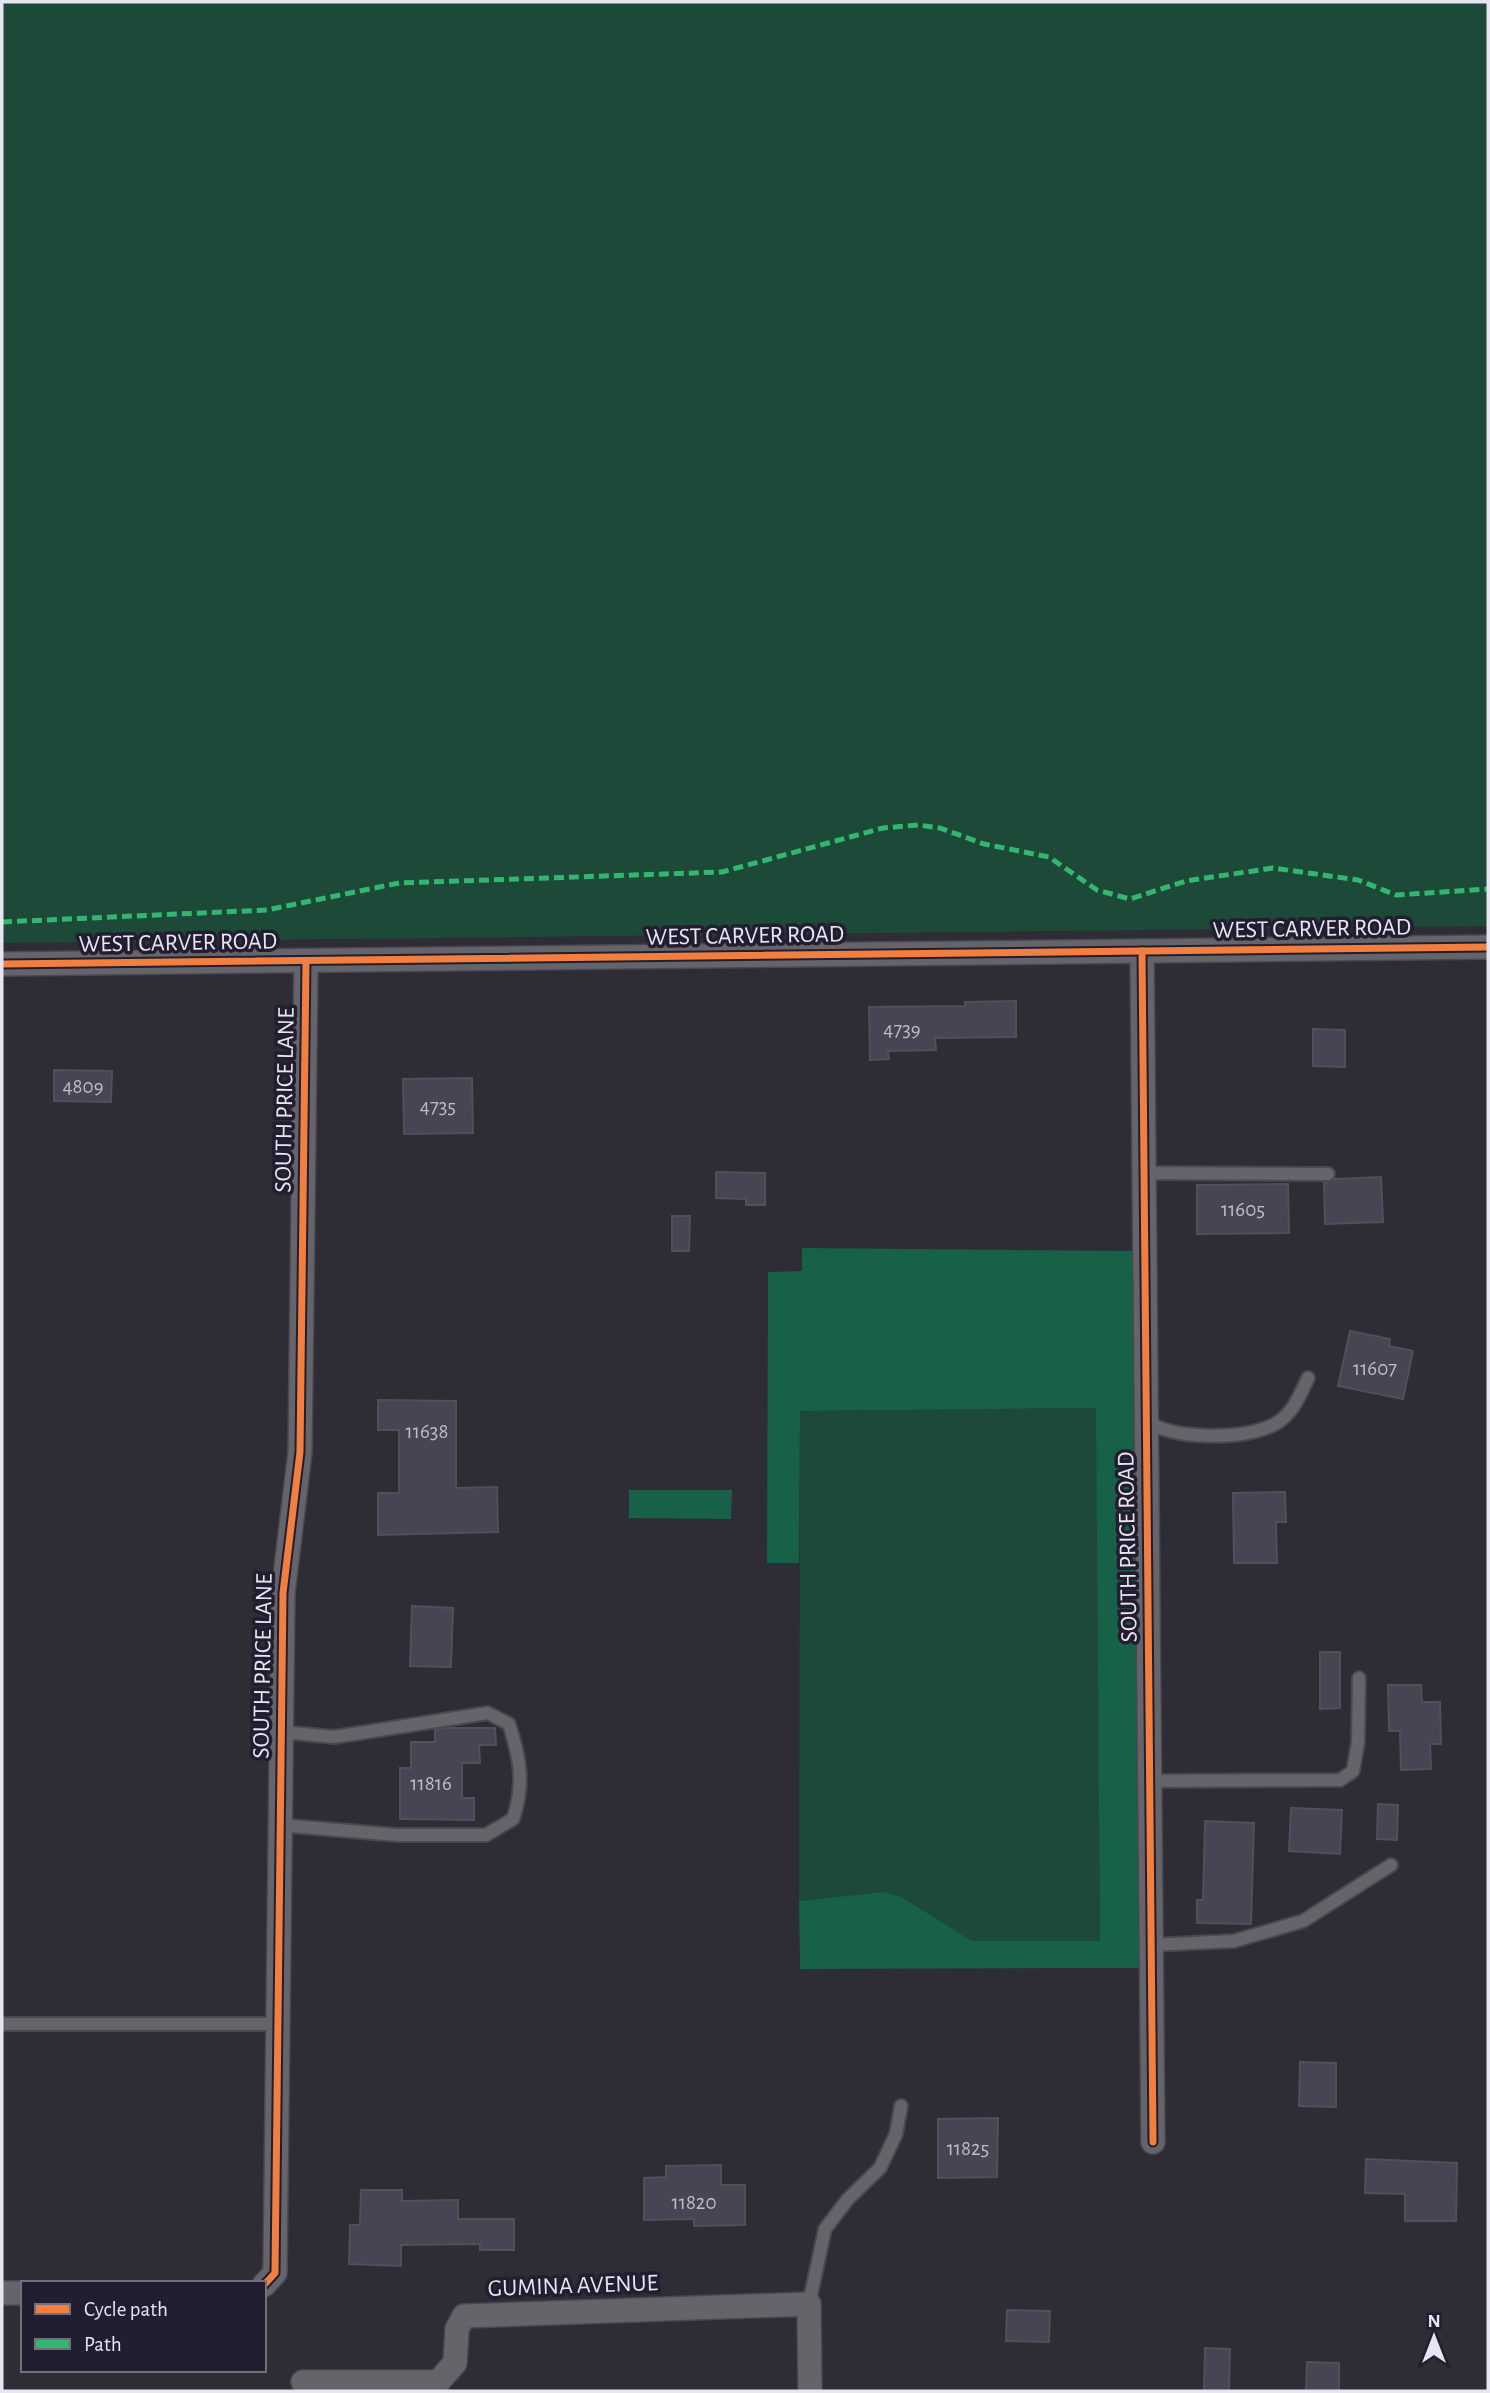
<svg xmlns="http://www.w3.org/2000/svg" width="1490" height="2393" font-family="'Alegreya Sans',sans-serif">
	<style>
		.green { fill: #1c4938 }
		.forest { fill: #176148 }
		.building { fill: #484453; stroke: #514f57; stroke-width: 2 }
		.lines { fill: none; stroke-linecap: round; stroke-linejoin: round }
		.service-casing { stroke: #49474f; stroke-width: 16 }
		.minor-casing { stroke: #49474f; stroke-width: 26 }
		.service { stroke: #65646b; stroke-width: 12 }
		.minor { stroke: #65646b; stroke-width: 23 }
		.quiet { stroke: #33b770; stroke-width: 5; stroke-dasharray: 10 5; stroke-linecap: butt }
		.cycleway-casing { stroke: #221e2f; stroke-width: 11 }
		.cycleway { stroke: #f27e40; stroke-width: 7 }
		.labels { text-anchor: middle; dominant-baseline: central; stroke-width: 7; stroke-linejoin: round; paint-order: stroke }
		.number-label { font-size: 21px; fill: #bfbdca }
		.street-label { font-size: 24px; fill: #e7e5f1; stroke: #221e2f }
	</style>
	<rect width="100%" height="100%" fill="#2e2c35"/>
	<g class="green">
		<path d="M2 2H1488V926L2 943Z"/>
		<path d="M1097 1408 1100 1941H972L900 1896 882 1892 799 1901 800 1411Z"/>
	</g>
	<g class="forest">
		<path d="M802 1248 1134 1251 1141 1968 800 1969 799 1901 882 1892 900 1896 972 1941H1100L1096 1408 800 1411 799 1563H767L768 1272 802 1271Z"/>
		<path d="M629 1490H732L731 1519 629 1518Z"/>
	</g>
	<g class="building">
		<path d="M1016 1001V1037L935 1038 936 1050 888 1051 889 1059 870 1060 869 1007 965 1006V1002Z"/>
		<path d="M1313 1029 1345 1030V1067L1313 1066Z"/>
		<path d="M54 1070 112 1071 111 1102 54 1101Z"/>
		<path d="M472 1078 473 1133 404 1134 403 1079Z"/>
		<path d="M716 1172 765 1173V1205H746V1199L716 1198Z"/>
		<path d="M1381 1177 1383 1222 1325 1224 1324 1183 1335 1179Z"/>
		<path d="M1288 1184 1289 1233 1197 1234V1185Z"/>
		<path d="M672 1216H690L689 1251H672Z"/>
		<path d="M1350 1331 1390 1339 1389 1346 1413 1351 1403 1399 1338 1386Z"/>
		<path d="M378 1400 456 1401V1488L497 1487 498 1532 378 1535V1493H399V1430H378Z"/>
		<path d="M1285 1492 1286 1522H1276L1277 1563H1234L1233 1493Z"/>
		<path d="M412 1606 453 1608 451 1667 410 1666Z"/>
		<path d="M1320 1652H1340V1708L1320 1709Z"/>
		<path d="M1388 1685H1421L1422 1702H1440L1441 1744H1430L1431 1769 1401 1770 1400 1731H1389Z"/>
		<path d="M446 1728H495L496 1745H479L480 1763H462V1798H474V1820L400 1819V1768H411V1742H435V1730Z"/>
		<path d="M1378 1804 1398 1805 1397 1840 1377 1839Z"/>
		<path d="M1291 1808 1342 1810 1340 1854 1289 1851Z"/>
		<path d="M1205 1821 1254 1823 1251 1924 1197 1923V1900H1203Z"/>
		<path d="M1300 2062 1336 2063V2107L1299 2106Z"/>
		<path d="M998 2118 997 2177 938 2178V2119Z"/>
		<path d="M1366 2159 1457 2163 1456 2221H1405V2194L1365 2193Z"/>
		<path d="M721 2165V2185H745V2225L694 2226V2219L644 2220V2178L666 2177V2166Z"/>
		<path d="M361 2190H402V2201L458 2200V2219H514V2250H480V2244L401 2245V2266L349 2264 350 2225H360Z"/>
		<path d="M1007 2310 1050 2311 1049 2342 1006 2341Z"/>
		<path d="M1205 2348 1230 2349 1229 2391H1204Z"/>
		<path d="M1307 2362 1339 2363V2391H1306Z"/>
	</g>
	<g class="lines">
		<g class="service-casing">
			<g id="service">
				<path d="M1144 1173 1328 1174"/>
				<path d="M1146 1421C1175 1440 1242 1440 1273 1425 1292 1416 1300 1395 1308 1378"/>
				<path d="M1150 1781 1340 1780 1353 1771 1358 1742 1359 1678"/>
				<path d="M279 1825 397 1835H486L513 1819C525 1784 520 1758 509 1724L488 1713 334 1737 282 1732"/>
				<path d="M1151 1945 1234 1941 1303 1921 1391 1865"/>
				<path d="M2 2024H279"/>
				<path d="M809 2304 825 2229 848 2199 880 2168 896 2134 901 2106"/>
			</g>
		</g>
		<g class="minor-casing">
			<g id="minor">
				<path d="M1142 951 1153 2142"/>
				<path d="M2 964 1488 947"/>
				<path d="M264 2285 275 2273 283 1593 300 1452 306 961"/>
				<path d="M2 2293H23"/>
				<path d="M303 2382H438L455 2363 457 2329 464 2316 809 2304 810 2391"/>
			</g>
		</g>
		<use href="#service" class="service"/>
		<use href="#minor" class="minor"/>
		<path class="quiet" d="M2 922 267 910 399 883 722 872 883 828 918 825 940 828 984 844 1049 857 1097 890 1130 899 1186 881 1273 868 1358 880 1396 895 1488 889"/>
		<g class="cycleway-casing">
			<g id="cycleway">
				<path d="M1142 951 1153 2142"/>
				<path d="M2 964 1488 947"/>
				<path d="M264 2285 275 2273 283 1593 300 1452 306 961"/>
			</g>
		</g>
		<use href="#cycleway" class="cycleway"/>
	</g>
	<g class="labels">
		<g class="number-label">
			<text x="902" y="1029">4739</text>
			<text x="83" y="1086">4809</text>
			<text x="438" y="1106">4735</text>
			<text x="1243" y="1209">11605</text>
			<text x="1375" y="1368">11607</text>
			<text x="427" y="1431">11638</text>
			<text x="431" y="1783">11816</text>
			<text x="968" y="2148">11825</text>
			<text x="694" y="2202">11820</text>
		</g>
		<g class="street-label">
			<text transform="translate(1312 929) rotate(-1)">WEST CARVER ROAD</text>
			<text transform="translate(745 936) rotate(-1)">WEST CARVER ROAD</text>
			<text transform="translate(178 943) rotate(-1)">WEST CARVER ROAD</text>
			<text transform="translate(285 1100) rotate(-89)">SOUTH PRICE LANE</text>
			<text transform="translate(1128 1547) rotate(-91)">SOUTH PRICE ROAD</text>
			<text transform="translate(263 1666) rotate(-89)">SOUTH PRICE LANE</text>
			<text transform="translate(573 2286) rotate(-2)">GUMINA AVENUE</text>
		</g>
	</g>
	<rect width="1490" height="2393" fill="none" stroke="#e7e5f1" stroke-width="7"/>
	<rect x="21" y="2281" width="245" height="91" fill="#221e2f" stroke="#716e7d" stroke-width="2"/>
	<rect x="35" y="2304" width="35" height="10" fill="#f27e40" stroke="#716e7d" stroke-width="2"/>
	<text x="84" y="2316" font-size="21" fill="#e7e5f1">Cycle path</text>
	<rect x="35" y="2339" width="35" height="10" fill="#33b770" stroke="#716e7d" stroke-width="2"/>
	<text x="84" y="2351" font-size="21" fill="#e7e5f1">Path</text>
	<g transform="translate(1434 2337)" stroke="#221e2f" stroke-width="5" paint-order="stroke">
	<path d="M0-5L12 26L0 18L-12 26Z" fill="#e7e5f1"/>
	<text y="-10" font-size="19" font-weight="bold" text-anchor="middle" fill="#e7e5f1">N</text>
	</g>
</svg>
